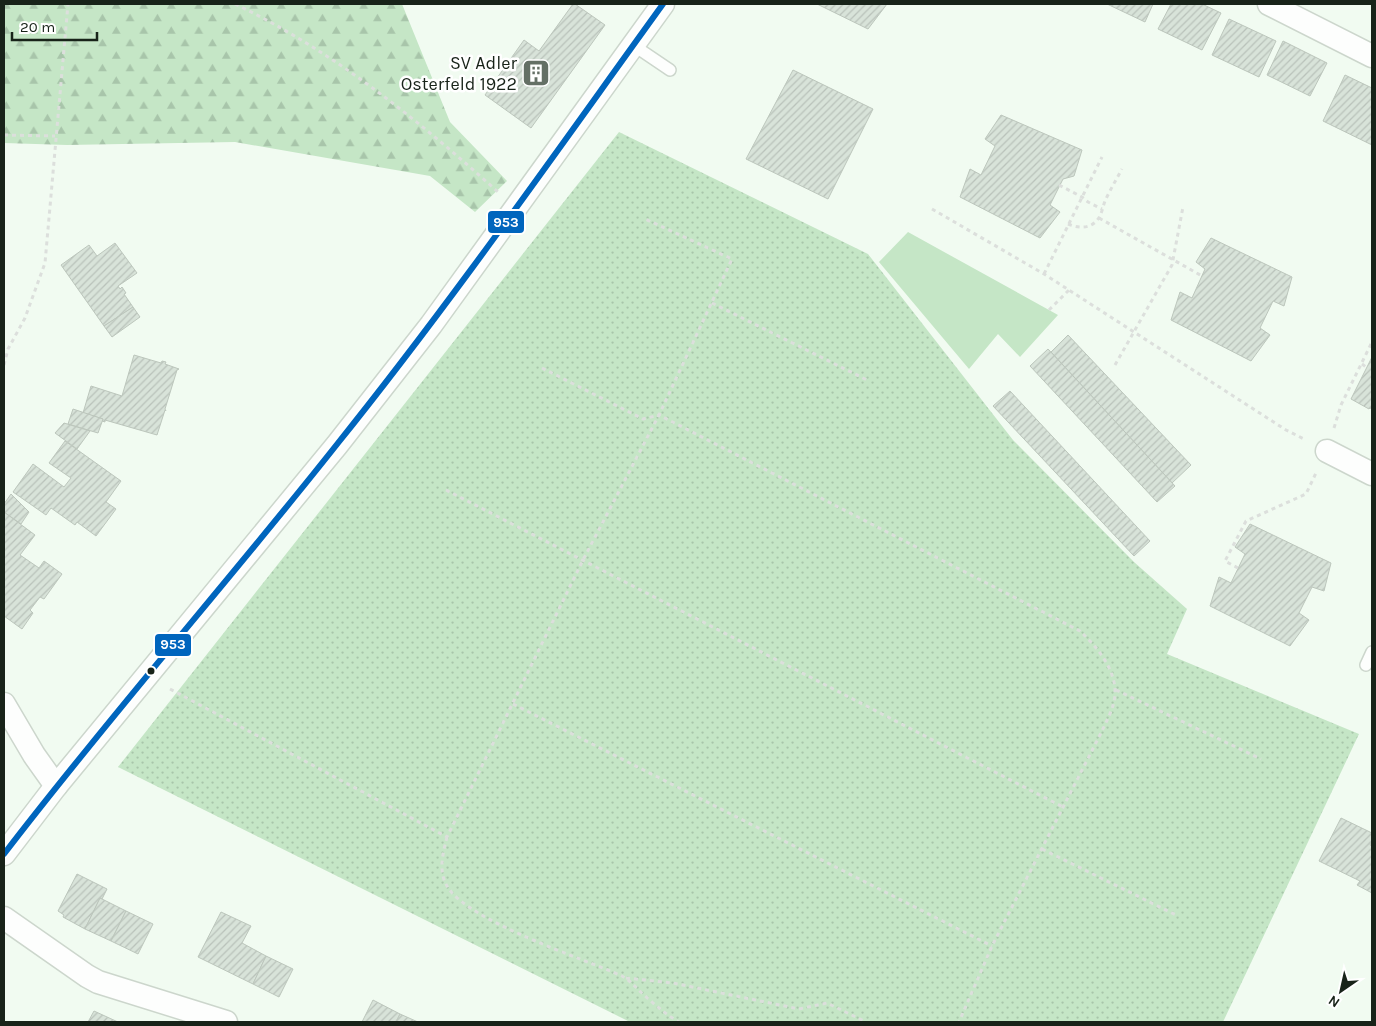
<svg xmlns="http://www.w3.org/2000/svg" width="1376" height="1026" font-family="Karla,sans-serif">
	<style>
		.green { fill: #c5e6c6 }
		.forest { fill: url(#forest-firs) }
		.garden { fill: url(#garden-dots) }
		.building { fill: url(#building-hatch); stroke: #bcc6bc }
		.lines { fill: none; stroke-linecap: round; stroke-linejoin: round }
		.lane-casing { stroke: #ccd6cc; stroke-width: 14 }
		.street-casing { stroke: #ccd6cc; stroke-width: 25 }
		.path { stroke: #dcdfdc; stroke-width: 3; stroke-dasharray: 4 4; stroke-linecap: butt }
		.lane { stroke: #fdfefd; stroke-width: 11 }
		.street { stroke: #fdfefd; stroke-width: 22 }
		.bus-1-casing { stroke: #fff; stroke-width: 10 }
		.bus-1 { stroke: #0065bd; stroke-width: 6 }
		.bus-dot { fill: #182319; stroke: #fff; stroke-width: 2 }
		.labels { text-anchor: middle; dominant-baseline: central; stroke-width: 5; stroke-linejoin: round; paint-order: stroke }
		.poi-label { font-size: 18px; fill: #182319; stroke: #fff; text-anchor: end }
		.line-badge { stroke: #fff; stroke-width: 2 }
		.badge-label { font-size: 14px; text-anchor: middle; font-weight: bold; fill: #fff }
	</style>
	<defs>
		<pattern id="forest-firs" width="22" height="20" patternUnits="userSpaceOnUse" patternTransform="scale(1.25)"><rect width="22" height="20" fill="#c5e6c6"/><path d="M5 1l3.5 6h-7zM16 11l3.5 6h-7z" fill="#a8c5aa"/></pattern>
		<pattern id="garden-dots" width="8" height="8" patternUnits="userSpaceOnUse" patternTransform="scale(1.25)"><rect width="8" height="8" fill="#c5e6c6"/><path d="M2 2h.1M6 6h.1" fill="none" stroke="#a8c5aa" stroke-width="1.8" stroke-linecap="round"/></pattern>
		<pattern id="building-hatch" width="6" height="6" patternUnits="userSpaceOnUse" patternTransform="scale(1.25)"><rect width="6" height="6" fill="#d8e3d9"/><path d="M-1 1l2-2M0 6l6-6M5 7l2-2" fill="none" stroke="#b9c2ba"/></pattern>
	</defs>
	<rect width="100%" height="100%" fill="#f1fbf1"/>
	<path class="green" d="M908 232 1049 310 1058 315 1020 357 998 334 969 369 879 262Z"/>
	<path class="forest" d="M4 4H402L450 122 507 181 475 212 430 176 235 142 67 145 4 143Z"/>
	<path class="garden" d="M619 132 868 254 1013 440 1134 562 1187 609 1167 654 1359 734 1223 1022H630L118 767Z"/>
	<g class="building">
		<path d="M573 4H575L605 25 531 128 485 95 524 40 539 51Z"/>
		<path d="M817 4H887L868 29Z"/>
		<path d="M1107 4H1153L1145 22Z"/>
		<path d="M1171 4H1202L1221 13 1202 50 1158 29Z"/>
		<path d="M1229 19 1276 41 1259 77 1212 55Z"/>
		<path d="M1283 41 1327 63 1310 96 1267 75Z"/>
		<path d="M793 70 873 109 828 199 746 159Z"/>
		<path d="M1345 75 1372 88V145L1323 121Z"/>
		<path d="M1001 115 1082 150 1074 176 1063 179 1050 205 1060 212 1040 238 960 197 970 169 981 175 995 146 985 139Z"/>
		<path d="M1211 238 1292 277 1284 306 1273 301 1260 328 1270 335 1251 361 1171 320 1180 292 1192 298 1205 269 1196 262Z"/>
		<path d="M115 243 137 273 118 286 120 289 122 287 126 293 124 294 133 307 104 326 61 265 89 245 97 256Z"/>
		<path d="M133 307 140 317 112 337 104 326Z"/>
		<path d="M1068 335 1191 465 1172 483 1051 352Z"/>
		<path d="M1048 349 1175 486 1157 502 1030 366Z"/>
		<path d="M134 355 161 363 162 361 166 362 165 364 179 369 177 370 165 409 166 411 165 410 157 435 105 420V422L102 421 103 419 83 413 91 386 122 396Z"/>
		<path d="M1372 357V409L1370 408 1369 409 1351 399Z"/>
		<path d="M1010 391 1150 541 1134 556 993 406Z"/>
		<path d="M73 409 103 419 98 433 68 424Z"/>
		<path d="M64 423 90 431 77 449 55 433Z"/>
		<path d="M65 441 121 481 106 502 116 509 96 536 77 522 75 525 51 508 46 515 13 492 33 464 64 487 71 478 49 463Z"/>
		<path d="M11 494 29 512 21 524 4 512V504Z"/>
		<path d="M4 512 35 535 20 555 39 568 44 561 62 574 44 599 40 597 30 610 33 613 22 629 4 616Z"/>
		<path d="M1250 524 1331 563 1324 591 1312 587 1299 613 1309 620 1290 646 1210 606 1219 577 1231 583 1245 554 1235 547Z"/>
		<path d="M1341 818 1372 833V841L1370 845 1372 846V893L1357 885 1360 881 1319 861Z"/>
		<path d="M77 874 107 889 102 899 100 898 85 929 63 917 64 915 58 911Z"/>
		<path d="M100 898 126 911 111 941 85 929Z"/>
		<path d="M126 911 153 924 138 954 111 941Z"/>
		<path d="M221 912 251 926 242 943 266 956 253 984 198 957Z"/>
		<path d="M266 956 293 969 279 997 253 984Z"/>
		<path d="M373 1000 400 1014 396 1022H362Z"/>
		<path d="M94 1011 118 1022H88Z"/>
		<path d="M400 1014 418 1022H396Z"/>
	</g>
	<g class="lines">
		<g class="lane-casing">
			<g id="lane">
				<path d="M633 45 670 70"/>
				<path d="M1366 665 1372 652"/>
			</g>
		</g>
		<g class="street-casing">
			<g id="street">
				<path d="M1269 4 1372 56"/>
				<path d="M1327 451 1372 474"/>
				<path d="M4 704 34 755 56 786"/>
				<path d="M4 854 56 786 337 445 431 325 663 4"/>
				<path d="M4 918 87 976 98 982 226 1022"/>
			</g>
		</g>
		<g class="path">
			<path d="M235 4C333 51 417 119 498 192"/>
			<path d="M4 135 55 136"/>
			<path d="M1059 185 1082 197 1088 202 1102 209"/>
			<path d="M932 209 1044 274 1286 430 1304 439"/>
			<path d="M1099 218 1202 276"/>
			<path d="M1068 224C1080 229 1093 229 1100 216 1102 212 1103 206 1105 201 1110 190 1116 180 1122 169"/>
			<path d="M1044 274 1102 157"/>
			<path d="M712 303 867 380"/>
			<path d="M1049 310 1069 290"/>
			<path d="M1362 364 1366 367"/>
			<path d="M4 365 8 349 25 318 45 263 68 4"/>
			<path d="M1115 365 1172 265 1183 207"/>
			<path d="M542 368 643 419 659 415 732 259 643 218"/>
			<path d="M1334 428 1341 405 1372 342"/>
			<path d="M446 490 1063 807"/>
			<path d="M1238 568 1225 561 1246 521 1306 494 1316 473"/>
			<path d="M170 689 447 837 583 560 659 415 1080 631C1096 646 1114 667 1115 690 1116 704 1108 718 1102 731L992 946 959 1022"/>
			<path d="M1116 690 1261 759"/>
			<path d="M513 704 992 946"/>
			<path d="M447 837C443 853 438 871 447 886 467 921 582 958 622 976 630 980 636 988 643 994 654 1004 665 1014 679 1022"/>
			<path d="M1042 849 1176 915"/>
			<path d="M626 978 673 983 799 1009 827 1003 866 1022"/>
		</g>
		<use href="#lane" class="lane"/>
		<use href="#street" class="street"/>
		<g class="bus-1-casing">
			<path id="bus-1" d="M4 854C111 714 229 581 338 443 452 301 556 152 663 4"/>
		</g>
		<use href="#bus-1" class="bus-1"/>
	</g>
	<defs>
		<g id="building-square" transform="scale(1.4375)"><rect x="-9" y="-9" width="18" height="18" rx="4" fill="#646f65" stroke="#fff"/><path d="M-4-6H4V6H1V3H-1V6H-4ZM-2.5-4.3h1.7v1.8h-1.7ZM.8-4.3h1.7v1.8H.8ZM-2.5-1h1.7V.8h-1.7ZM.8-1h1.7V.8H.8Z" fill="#fff"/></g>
	</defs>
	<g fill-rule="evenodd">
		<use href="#building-square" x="536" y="73"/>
	</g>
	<circle class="bus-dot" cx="151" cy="671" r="4.5"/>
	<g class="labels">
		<g class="poi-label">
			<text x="517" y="63">SV Adler<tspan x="517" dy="21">Osterfeld 1922</tspan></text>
		</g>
	</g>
	<g class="line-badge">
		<rect x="487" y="210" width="38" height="24" rx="5" fill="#0065bd"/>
		<rect x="154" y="633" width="38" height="24" rx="5" fill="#0065bd"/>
	</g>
	<g class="badge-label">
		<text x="506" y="227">953</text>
		<text x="173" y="649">953</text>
	</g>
	<rect width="1376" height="1026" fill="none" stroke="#182319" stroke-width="10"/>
	<g transform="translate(1341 991) rotate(214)" stroke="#ffffff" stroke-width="4" paint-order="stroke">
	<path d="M0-4L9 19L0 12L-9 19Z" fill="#182319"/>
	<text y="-8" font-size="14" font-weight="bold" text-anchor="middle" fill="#182319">N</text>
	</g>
	<path d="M12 32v8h85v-8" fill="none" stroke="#182319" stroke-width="2.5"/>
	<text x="20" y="32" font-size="15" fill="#182319" stroke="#ffffff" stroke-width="4" paint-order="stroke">20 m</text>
</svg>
